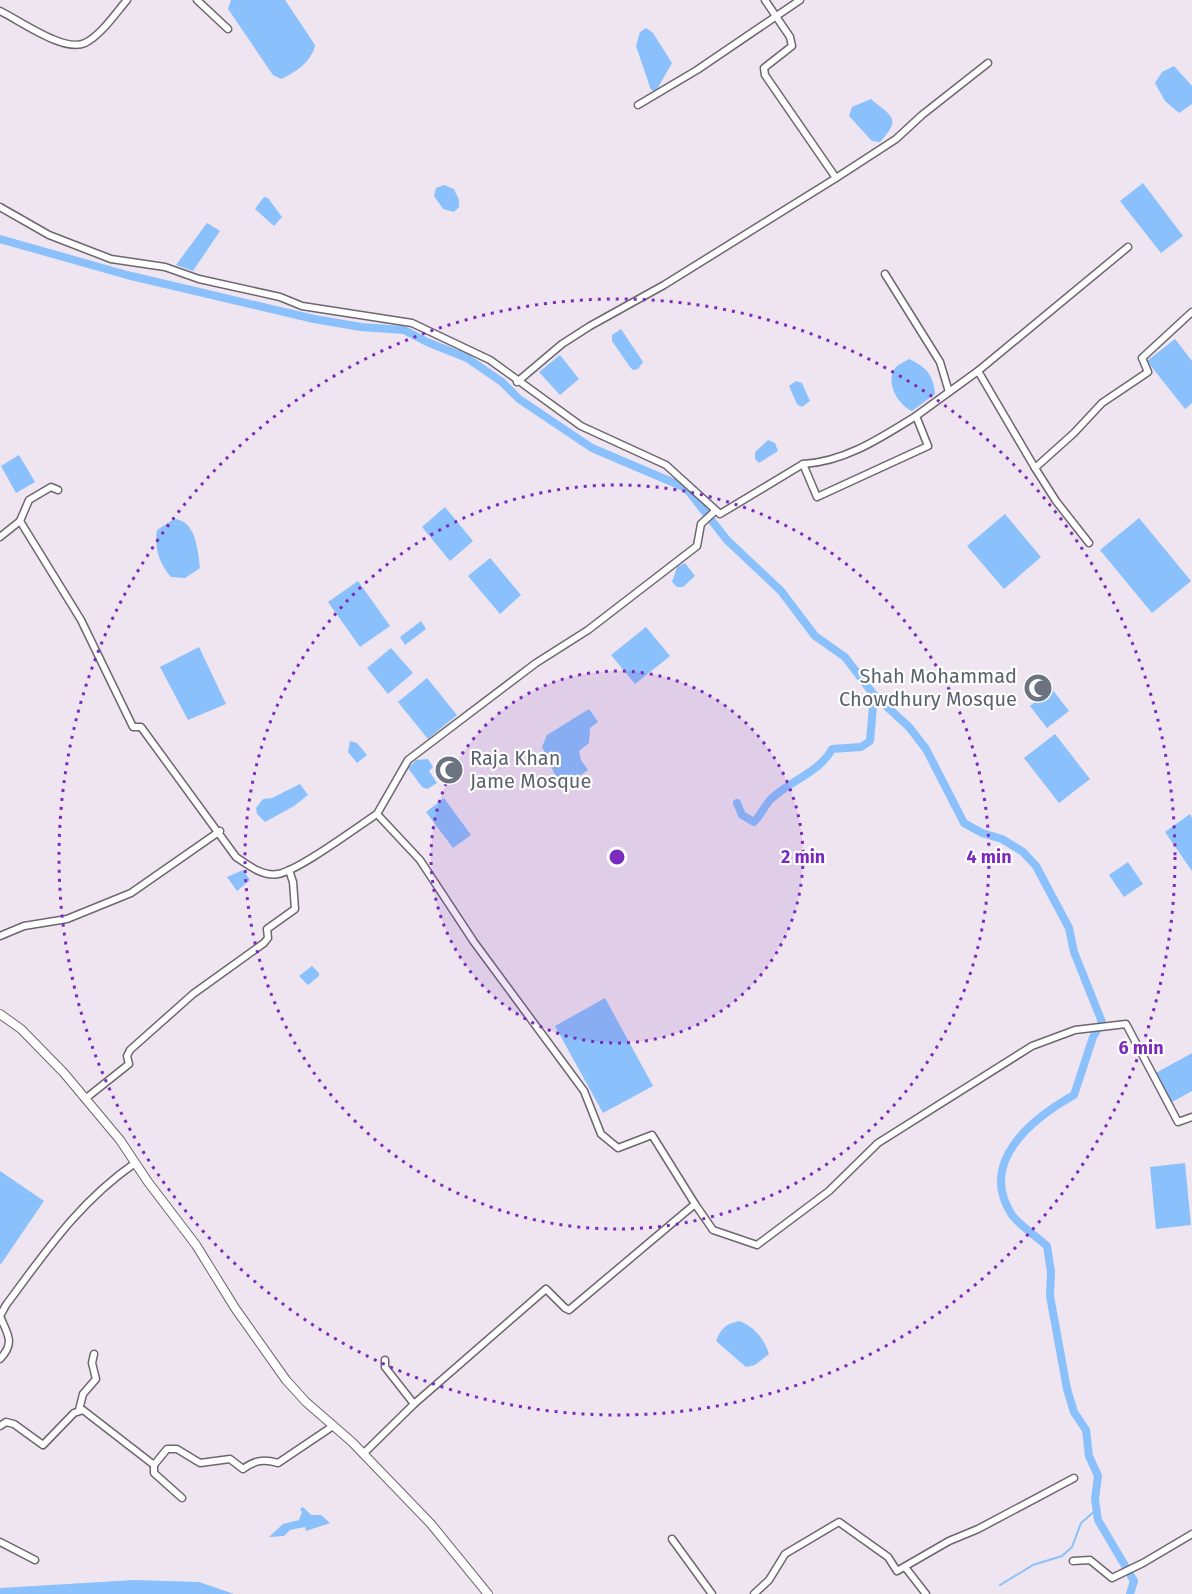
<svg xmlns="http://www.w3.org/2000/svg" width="1192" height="1594" font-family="'Fira Sans',sans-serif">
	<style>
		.water { fill: #8ac0fb }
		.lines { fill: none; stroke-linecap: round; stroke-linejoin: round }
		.stream { stroke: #8ac0fb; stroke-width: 2 }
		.canal { stroke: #8ac0fb; stroke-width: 8 }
		.minor-casing { stroke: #6e666f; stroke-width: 9 }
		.tertiary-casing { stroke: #6e666f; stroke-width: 10 }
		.minor { stroke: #fff; stroke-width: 6 }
		.tertiary { stroke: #fff; stroke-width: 8 }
		.ring { fill: none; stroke: #7b2cbf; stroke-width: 3; stroke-dasharray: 3 6 }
		.labels { text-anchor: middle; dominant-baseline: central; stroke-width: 4.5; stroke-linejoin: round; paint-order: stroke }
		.worship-label { font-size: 20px; fill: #5b616d; stroke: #fff; text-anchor: end }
		.centre { fill: #7b2cbf; stroke: #fff; stroke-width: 3 }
		.ring-label { font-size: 18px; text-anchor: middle; font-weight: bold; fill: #7b2cbf; stroke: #fff; stroke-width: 4.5; stroke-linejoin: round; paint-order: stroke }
	</style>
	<rect width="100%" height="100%" fill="#eee5f0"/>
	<g class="water">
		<path d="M231 0H285L315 45C312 61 296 72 281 79L273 75 228 9Z"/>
		<path d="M646 28 653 33 672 63 656 91 651 90 636 46 640 32Z"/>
		<path d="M1174 66 1192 86V104L1179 113 1165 101 1155 83 1162 72Z"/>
		<path d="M871 99C892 117 902 118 880 142L872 141 849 116 852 107Z"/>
		<path d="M1143 183 1183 236 1161 253 1120 201Z"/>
		<path d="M444 185 454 189 459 200V207L454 212 443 209 434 196 436 188Z"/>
		<path d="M264 197 268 198 282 217 274 226 255 209Z"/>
		<path d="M207 223 220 231 193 271 176 265Z"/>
		<path d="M621 329 643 362 638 369 633 370 630 367 612 341V335Z"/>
		<path d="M1175 339 1192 361V403L1185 409 1147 361Z"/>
		<path d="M560 355 579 379 560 395 539 372Z"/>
		<path d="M909 359C925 366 934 375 935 394L912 411C898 405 884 381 896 367 899 364 906 361 909 359Z"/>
		<path d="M796 381 802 383 810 401 802 407 797 404 789 386Z"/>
		<path d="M768 440 775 443 778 451 759 463 755 459V452Z"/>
		<path d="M19 455 35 482 16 493 1 466Z"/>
		<path d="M445 507 473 541 450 561 422 527Z"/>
		<path d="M1005 514 1041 557 1004 589 967 546Z"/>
		<path d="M1139 518 1191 581 1152 613 1100 550Z"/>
		<path d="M174 519C196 520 198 551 200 568L185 578 171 577C159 563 154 547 157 530Z"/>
		<path d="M490 558 521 595 500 614 468 576Z"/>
		<path d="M685 563 695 576 683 587H677L672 582 677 567Z"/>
		<path d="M358 581 390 626 360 647 328 602Z"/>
		<path d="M421 621 426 629 405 645 400 637Z"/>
		<path d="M646 627 670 656 635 684 611 655Z"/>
		<path d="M199 647 226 704 188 720 160 667Z"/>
		<path d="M391 648 413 673 388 694 367 668Z"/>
		<path d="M427 678 457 715 428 739 398 702Z"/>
		<path d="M1052 689 1069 711 1047 728 1030 706Z"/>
		<path d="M589 709 598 722 590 728 589 743 579 751 581 760 588 770 570 783 563 784 554 773 542 747 547 735Z"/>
		<path d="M1055 734 1090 779 1059 803 1024 758Z"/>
		<path d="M350 741 357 743 367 755 357 763 348 752Z"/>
		<path d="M428 759 433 767 429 771 437 783 427 789 422 787 408 768 416 760Z"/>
		<path d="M300 784 308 795 294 806 265 822 257 814 256 808 263 799 272 798Z"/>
		<path d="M444 798 471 835 453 848 426 812Z"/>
		<path d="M1190 814 1192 818V871L1165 832Z"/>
		<path d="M1128 862 1143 884 1124 897 1109 875Z"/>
		<path d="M243 870 250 880 237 891 227 877Z"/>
		<path d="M312 966 319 973V976L308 985 299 976Z"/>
		<path d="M605 998 653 1086 603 1113 555 1026Z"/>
		<path d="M1192 1053V1091L1172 1102 1156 1073Z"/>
		<path d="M1185 1163 1191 1225 1156 1229 1150 1167Z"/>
		<path d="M0 1171 44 1201 1 1264 0 1263Z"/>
		<path d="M739 1321C755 1327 764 1339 769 1354L755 1365 746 1367 716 1341C721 1328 726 1324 739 1321Z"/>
		<path d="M303 1507 311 1515H321L330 1523 306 1531 305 1527 290 1530 284 1536 269 1537 283 1524 299 1520 302 1512 300 1509Z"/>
		<path d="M134 1580 199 1582 234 1594H0V1588Z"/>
	</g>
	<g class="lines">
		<path class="stream" d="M1000 1585 1033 1565 1062 1556 1072 1547 1081 1523 1096 1510"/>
		<g class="canal">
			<path d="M0 239 127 275 314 319 361 327 404 330 427 342 467 358 502 382 519 399 592 448 686 488 727 540 781 591 815 636 845 657 874 695 909 727 926 749 964 823 982 833 1002 839 1023 852 1036 866 1069 928 1074 952 1102 1022 1093 1037 1074 1095C1033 1118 977 1162 1012 1215 1017 1223 1038 1238 1047 1246L1051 1272 1050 1296 1067 1389 1074 1412 1086 1430 1089 1456 1098 1476 1095 1499 1098 1520 1134 1581 1130 1594"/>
			<path d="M737 803 742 815 754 822C761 815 765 805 771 799 789 782 822 770 832 749L861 747 870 741 874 695"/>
		</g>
		<g class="minor-casing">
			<g id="minor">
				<path d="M197 0 228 29"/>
				<path d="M0 11C19 20 64 53 85 43 101 35 115 14 127 0"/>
				<path d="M638 105 697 70 800 0"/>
				<path d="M836 178 896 139 922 115 988 63"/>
				<path d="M0 207 49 235 111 259 165 267 199 279 280 297 302 306 412 323 490 360 581 426 666 465 720 514 803 464 817 497 928 446 916 416 978 371 1035 468"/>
				<path d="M885 274 940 362 949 392"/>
				<path d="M978 371 1128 247"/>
				<path d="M517 382 562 344 590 326 664 285 836 178 765 75 764 68 792 46 790 37 765 0"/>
				<path d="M803 464C845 462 882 437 916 416"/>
				<path d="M20 521 81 620 133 727H141L236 857C248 865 263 877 278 874 298 871 357 827 377 814L420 860 474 942 584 1091 601 1134 618 1148 652 1135 695 1204"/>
				<path d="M0 537 20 521 29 500 51 487 58 490"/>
				<path d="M1089 543 1056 501 1035 468 1074 433 1102 403 1148 372 1142 358 1192 312"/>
				<path d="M377 814 408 760 536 663 588 630 697 546 701 524 715 511"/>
				<path d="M0 936 24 926 67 919 131 893 220 831"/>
				<path d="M85 1099 129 1064 127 1056 130 1050 193 994 264 943 268 938 267 929 295 909 293 882 289 870"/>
				<path d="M0 1359C16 1342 7 1334 0 1316L6 1305C47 1250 78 1203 135 1163"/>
				<path d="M385 1360V1367L414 1404"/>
				<path d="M79 1410 83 1394 96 1379 92 1363 94 1354"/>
				<path d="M0 1426 6 1422 14 1424 43 1445 74 1413 83 1410 154 1465"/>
				<path d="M363 1454 414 1404 546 1289 565 1308 569 1310 695 1204 713 1230 757 1245 829 1191 878 1143 1032 1046 1075 1030 1126 1024 1178 1122 1192 1117"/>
				<path d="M182 1498 154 1473V1465L167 1449H177L200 1463 230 1459 243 1469C255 1460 264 1459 278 1463L333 1426"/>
				<path d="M672 1539 712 1594"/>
				<path d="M0 1542 35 1560"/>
				<path d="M1073 1561 1090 1560 1112 1578 1143 1563 1192 1534"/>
				<path d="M905 1567 926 1594"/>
				<path d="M754 1594 769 1580 785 1554 839 1522 888 1557 897 1571 949 1541 978 1529 1074 1478"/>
			</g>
		</g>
		<g class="tertiary-casing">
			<path id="tertiary" d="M0 1014 21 1029 64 1073 120 1140 148 1182 196 1245 235 1308 286 1380 306 1402 352 1442 431 1524 488 1594"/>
		</g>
		<use href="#minor" class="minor"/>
		<use href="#tertiary" class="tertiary"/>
	</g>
	<circle cx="617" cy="857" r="186" fill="#7b2cbf" fill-opacity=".12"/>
	<g class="ring">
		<circle cx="617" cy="857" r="186"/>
		<circle cx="617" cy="857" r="372"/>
		<circle cx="617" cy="857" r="558"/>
	</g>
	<defs>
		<g id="mosque-disc" transform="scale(1.5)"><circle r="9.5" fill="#6b7280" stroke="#fff"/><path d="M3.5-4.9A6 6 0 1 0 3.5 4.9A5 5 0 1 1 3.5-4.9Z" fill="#fff"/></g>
	</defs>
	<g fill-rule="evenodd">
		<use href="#mosque-disc" x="1038" y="688"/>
		<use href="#mosque-disc" x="449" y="770"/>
	</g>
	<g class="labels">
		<g class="worship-label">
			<text x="1017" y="676">Shah Mohammad<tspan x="1017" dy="23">Chowdhury Mosque</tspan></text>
			<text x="470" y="758" text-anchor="start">Raja Khan<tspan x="470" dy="23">Jame Mosque</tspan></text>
		</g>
	</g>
	<circle cx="617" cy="857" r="9" class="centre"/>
	<g class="ring-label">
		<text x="803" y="863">2 min</text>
		<text x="989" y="863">4 min</text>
		<text x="1141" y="1054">6 min</text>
	</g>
</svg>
